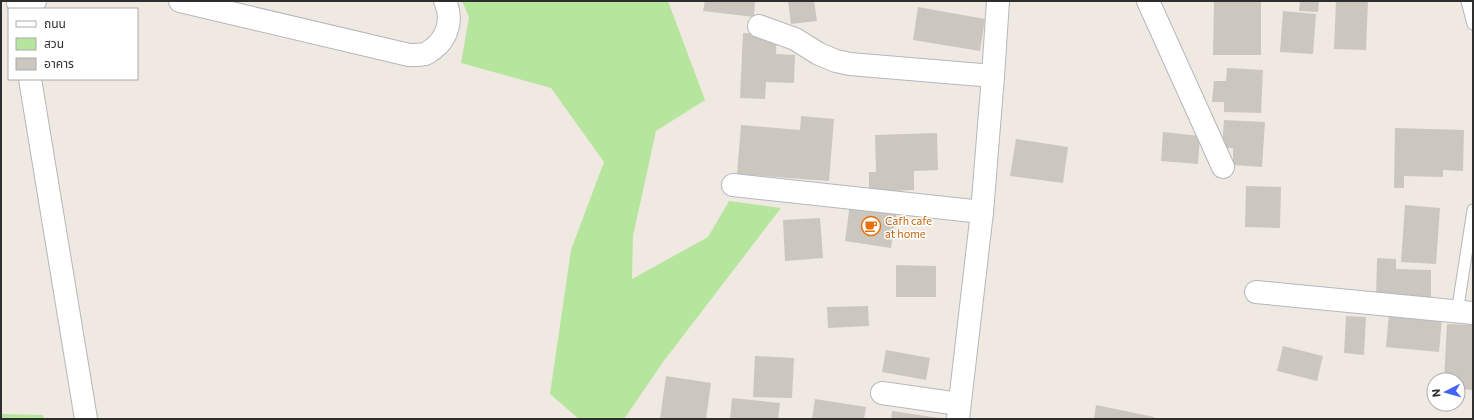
<svg xmlns="http://www.w3.org/2000/svg" width="1474" height="420" font-family="Commissioner,'Noto Sans Thai',sans-serif">
	<style>
		.green { fill: #b6e59e }
		.building { fill: #cbc7bf }
		.lines { fill: none; stroke-linecap: round; stroke-linejoin: round }
		.lane-casing { stroke: #b4b7c1; stroke-width: 13 }
		.street-casing { stroke: #b4b7c1; stroke-width: 24 }
		.lane { stroke: #fff; stroke-width: 11 }
		.street { stroke: #fff; stroke-width: 22 }
		.labels { text-anchor: middle; dominant-baseline: central; stroke-width: 3; stroke-linejoin: round; paint-order: stroke }
		.food-label { font-size: 11px; fill: #c56008; stroke: #fff; text-anchor: start }
	</style>
	<rect width="100%" height="100%" fill="#efe9e1"/>
	<g class="green">
		<path d="M462 1H668L705 100 656 131 633 236 632 279 708 237 729 201 781 208 663 362 624 419H579L550 394 571 250 604 162 551 88 461 63 469 17Z"/>
		<path d="M1 414 43 415 44 419H1Z"/>
	</g>
	<g class="building">
		<path d="M705 1H755L754 17 703 11Z"/>
		<path d="M788 1H814L817 21 791 24Z"/>
		<path d="M1214 1H1261V55H1213Z"/>
		<path d="M1300 1H1319L1318 12 1299 11Z"/>
		<path d="M1336 1H1368L1366 50 1334 49Z"/>
		<path d="M918 7 985 19 980 51 913 40Z"/>
		<path d="M1283 11 1316 14 1313 54 1280 52Z"/>
		<path d="M743 33 777 34 776 54 795 55 794 83 766 82 765 99 740 98Z"/>
		<path d="M1227 68 1263 70 1261 113 1224 112V102H1212L1214 81H1226Z"/>
		<path d="M801 116 834 119 829 181 737 174 741 125 800 130Z"/>
		<path d="M1224 120 1265 122 1262 167 1233 165V148H1222Z"/>
		<path d="M1395 128 1464 130 1463 171 1443 170V177L1404 176V188H1394Z"/>
		<path d="M1163 132 1200 136 1198 164 1161 161Z"/>
		<path d="M937 133 938 170 914 171V190L869 192V172H876L875 135Z"/>
		<path d="M1016 139 1068 147 1063 183 1010 176Z"/>
		<path d="M1246 186 1281 187 1280 228 1245 227Z"/>
		<path d="M850 204 897 211 891 248 845 241Z"/>
		<path d="M1405 205 1440 208 1436 264 1401 262Z"/>
		<path d="M820 218 823 258 785 261 783 220Z"/>
		<path d="M1377 258 1396 259V269L1431 270V299H1376Z"/>
		<path d="M896 265 936 266V297H896Z"/>
		<path d="M868 306 869 326 828 328 827 307Z"/>
		<path d="M1389 313 1442 318 1439 352 1386 347Z"/>
		<path d="M1346 316 1366 317 1364 355 1344 353Z"/>
		<path d="M1447 324 1473 325V390L1458 389V380H1444Z"/>
		<path d="M1283 346 1323 356 1317 381 1277 371Z"/>
		<path d="M886 350 930 358 926 380 882 372Z"/>
		<path d="M755 356 794 358 792 398 753 397Z"/>
		<path d="M666 376 711 383 706 419H660Z"/>
		<path d="M732 398 780 403 778 419H730Z"/>
		<path d="M815 399 866 407 864 419H812Z"/>
		<path d="M1096 405 1154 417V419H1094Z"/>
		<path d="M892 411 939 418 938 419H891Z"/>
	</g>
	<g class="lines">
		<g class="lane-casing">
			<g id="lane">
				<path d="M1467 1 1473 24"/>
				<path d="M1457 313 1473 210"/>
			</g>
		</g>
		<g class="street-casing">
			<g id="street">
				<path d="M180 1 409 55C414 55 421 55 425 54 428 53 431 50 433 49 448 38 453 18 445 1"/>
				<path d="M1148 1 1223 167"/>
				<path d="M18 3 35 1"/>
				<path d="M759 26 795 39 819 54 836 61 850 64 993 76"/>
				<path d="M30 79 86 419"/>
				<path d="M733 185 982 212"/>
				<path d="M1256 292 1473 313"/>
				<path d="M882 393 959 404"/>
				<path d="M958 419 982 212 993 76 998 1"/>
			</g>
		</g>
		<use href="#lane" class="lane"/>
		<use href="#street" class="street"/>
	</g>
	<defs>
		<g id="cafe-ring" transform="scale(1)"><circle r="9.5" fill="#fff" stroke="#e8710a" stroke-width="1.5"/><path d="M-5.5-4.5H6V0H3Q3 3.5 0 3.5H-2.5Q-5.5 3.5-5.5 0ZM3-3.2v2h1.7v-2ZM-6 4.5H4V6H-6Z" fill="#e8710a"/></g>
	</defs>
	<g fill-rule="evenodd">
		<use href="#cafe-ring" x="871" y="226"/>
	</g>
	<g class="labels">
		<g class="food-label">
			<text x="885" y="220">Cafh cafe<tspan x="885" dy="13">at home</tspan></text>
		</g>
	</g>
	<rect width="1474" height="420" fill="none" stroke="#2e2e2e" stroke-width="4"/>
	<rect x="8" y="8" width="130" height="72" fill="#ffffff" stroke="#ababab"/>
	<rect x="16" y="21" width="20" height="6" fill="#ffffff" stroke="#ababab"/>
	<text x="44" y="28" font-size="12" fill="#2e2e2e">ถนน</text>
	<rect x="16" y="38" width="20" height="12" fill="#b6e59e" stroke="#ababab"/>
	<text x="44" y="48" font-size="12" fill="#2e2e2e">สวน</text>
	<rect x="16" y="58" width="20" height="12" fill="#cbc7bf" stroke="#ababab"/>
	<text x="44" y="68" font-size="12" fill="#2e2e2e">อาคาร</text>
	<g transform="translate(1446 392) rotate(264)"><circle r="19" fill="#ffffff" stroke="#ababab"/>
	<path d="M0-3L7 15L0 10L-7 15Z" fill="#4264fb"/>
	<text y="-6" font-size="11" font-weight="bold" text-anchor="middle" fill="#2e2e2e">N</text>
	</g>
</svg>
